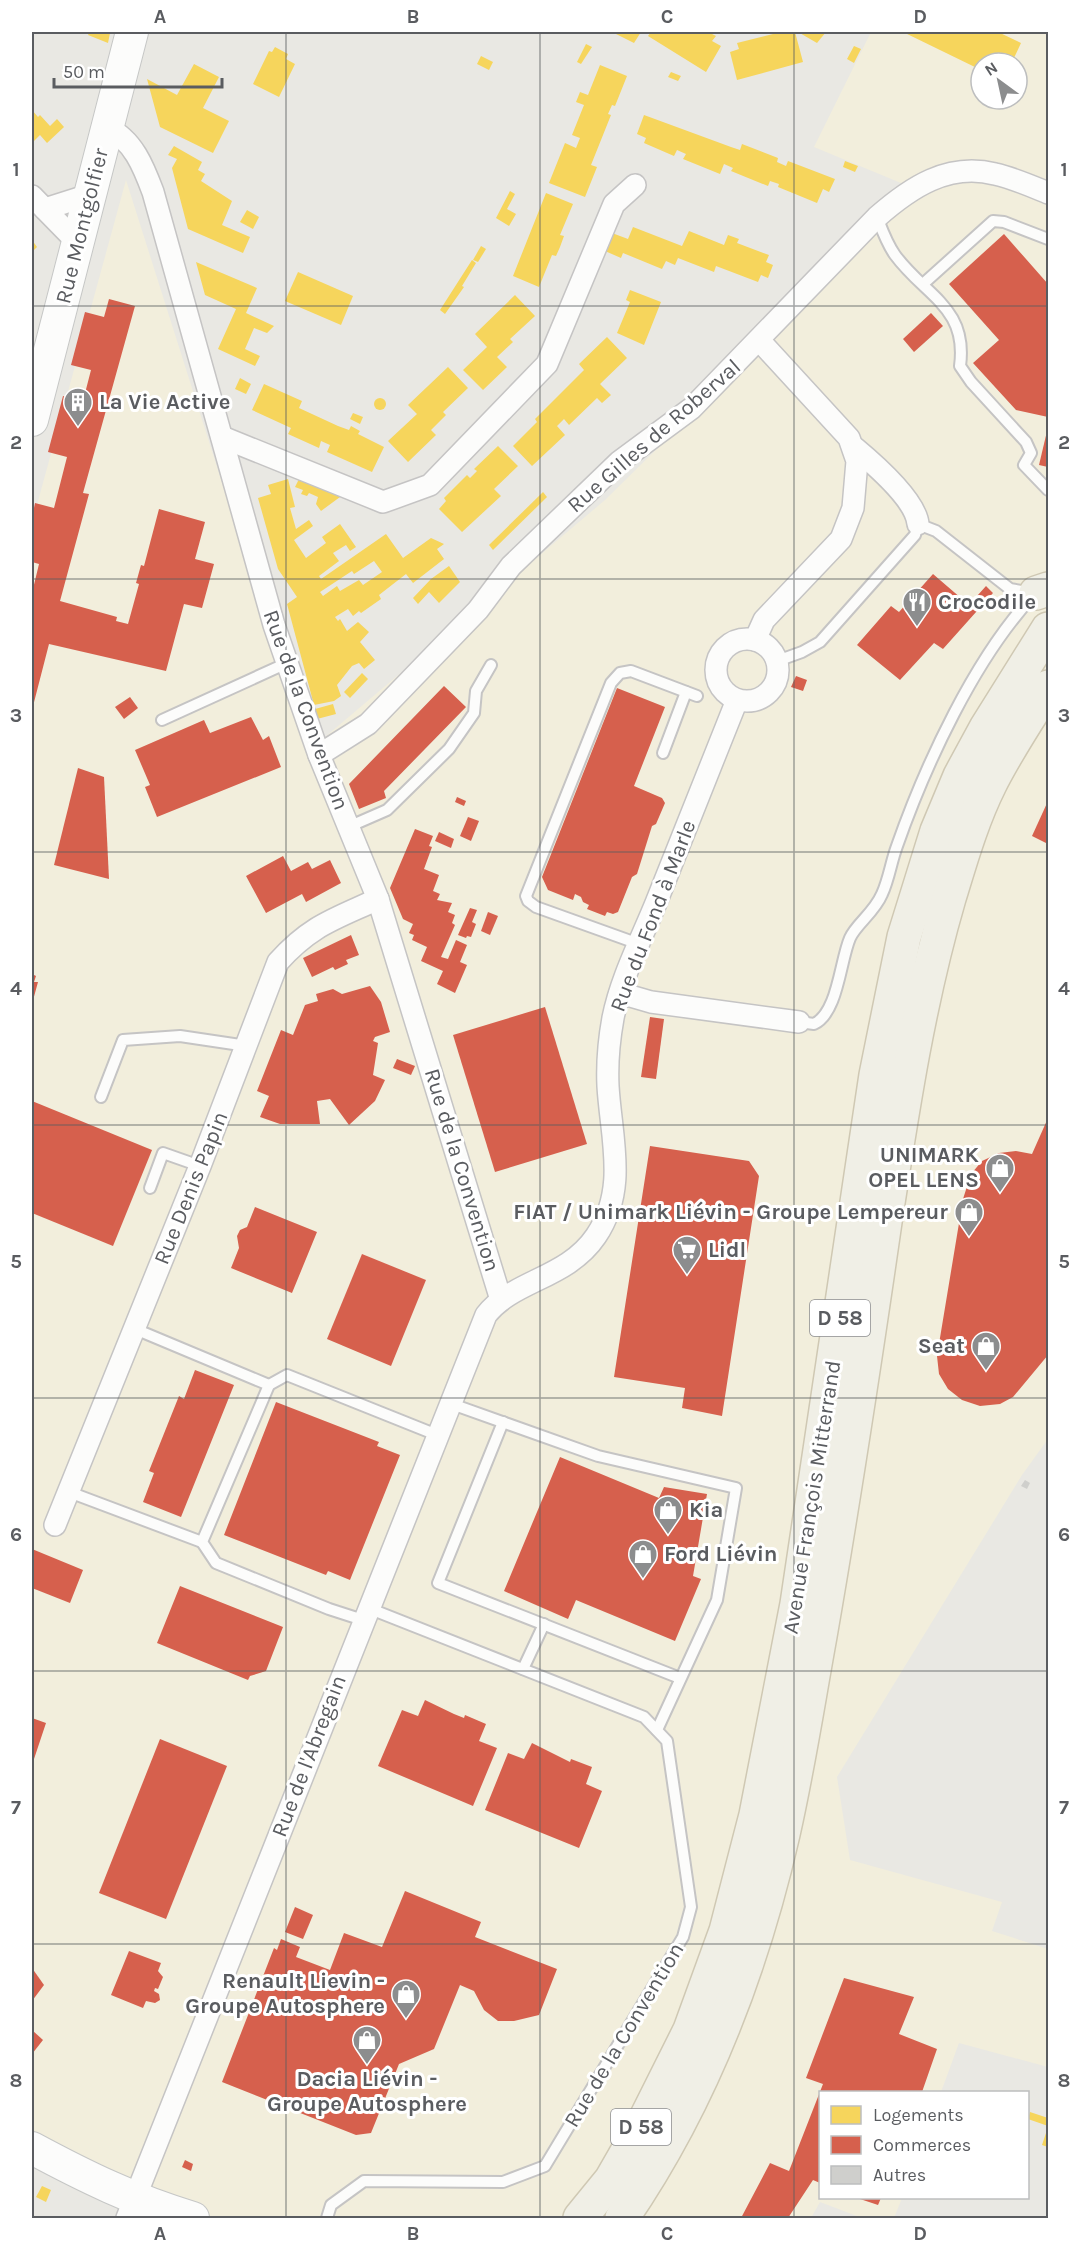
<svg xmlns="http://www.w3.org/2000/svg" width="1080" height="2250" font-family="Karla,sans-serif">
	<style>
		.commercial { fill: #f2eedc; fill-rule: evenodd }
		.homes { fill: #f6d55c; fill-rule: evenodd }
		.shops { fill: #d6604d }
		.building { fill: #cfcfcc }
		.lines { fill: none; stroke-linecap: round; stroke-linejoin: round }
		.lane-casing { stroke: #c5c4c4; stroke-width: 14 }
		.street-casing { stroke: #c5c4c4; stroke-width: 24 }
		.secondary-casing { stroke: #c6c7c6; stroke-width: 34 }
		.primary-casing { stroke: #cfc8b3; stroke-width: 36 }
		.lane { stroke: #fcfcfb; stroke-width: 10 }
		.street { stroke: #fcfcfb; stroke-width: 21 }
		.secondary { stroke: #fcfcfb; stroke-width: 32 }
		.primary { stroke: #f0efe6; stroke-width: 33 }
		.grid { fill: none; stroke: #5a5c60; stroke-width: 1.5; stroke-opacity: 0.55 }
		.labels { text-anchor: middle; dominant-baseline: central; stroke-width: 6; stroke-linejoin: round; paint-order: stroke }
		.shield { fill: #fff; stroke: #8c8d90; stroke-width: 1.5 }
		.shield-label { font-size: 21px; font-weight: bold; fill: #5a5c60 }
		.street-label { font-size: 22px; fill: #5a5c60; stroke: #fff }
		.poi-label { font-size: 22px; font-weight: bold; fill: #5a5c60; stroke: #fff; text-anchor: start }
		.neatline { fill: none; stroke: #5a5c60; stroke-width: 2 }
		.grid-label { font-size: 20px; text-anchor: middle; font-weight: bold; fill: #5a5c60 }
	</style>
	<rect width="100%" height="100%" fill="#e9e8e3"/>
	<path class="commercial" d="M871 32H1048V1439L1022 1475 837 1777 850 1860 1002 1902 992 1931 1048 1949V2067L959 2043 941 2092H820V2198H902L894 2218H862L820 2202 811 2218H127L135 2200 32 2148V523L126 180 250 571 325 737 605 500 908 202 901 183 814 147ZM981 63H1017V99H981Z"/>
	<g class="homes">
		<path d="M612 32H641L634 43Z"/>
		<path d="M651 32H708L716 36 712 41 721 46 706 72 648 36Z"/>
		<path d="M781 32H795L803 62 737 80 730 52 739 49 737 43Z"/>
		<path d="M798 32H826L817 43Z"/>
		<path d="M903 32H998L1021 43 1013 60 1008 58 1005 63H981V70Z"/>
		<path d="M89 33H110L108 43 88 35Z"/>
		<path d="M586 44 592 47 581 64 577 62Z"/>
		<path d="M854 46 861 49 854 63 847 59Z"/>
		<path d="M275 47 288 54 286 59 295 64 279 97 253 84 269 51 272 52Z"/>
		<path d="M481 56 493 62 489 70 477 64Z"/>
		<path d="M194 64 219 77 203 108 229 121 213 153 160 127 147 79 177 95Z"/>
		<path d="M600 65 627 76 615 106 612 105 608 114 611 115 591 165 597 167 585 197 549 183 565 143 576 148 580 138 572 135 584 105 576 102 580 92 588 95Z"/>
		<path d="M671 72 681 76 678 81 668 77Z"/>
		<path d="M32 110 38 117 40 115 50 126 57 119 64 127 47 143 40 135 32 143Z"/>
		<path d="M644 115 731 147 740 150 742 144 778 158 777 162 786 166 788 161 835 179 829 192 823 189 817 203 778 187 779 184 770 181 768 186 731 171 733 168 724 164 720 174 683 159 686 154 677 150 674 156 644 143 646 138 637 134Z"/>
		<path d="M174 146 202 162 198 170 205 174 201 181 232 201 222 225 250 237 243 253 188 229 172 168 177 159 168 155Z"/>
		<path d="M845 161 858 166 855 172 843 167Z"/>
		<path d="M510 191 515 194 507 209 516 214 509 226 496 218Z"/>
		<path d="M546 193 573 204 560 235 564 236 560 247 556 256 552 255 539 287 513 276Z"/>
		<path d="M247 210 259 217 253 229 240 222Z"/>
		<path d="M633 227 682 246 689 231 724 245 728 235 739 239 737 243 769 255 766 262 773 265 768 278 761 275 758 282 716 266 714 272 678 258 675 265 666 261 662 269 623 253 621 258 605 251 612 233 628 239Z"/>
		<path d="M32 240 37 247 32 252Z"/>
		<path d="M481 246 486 249 478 262 473 260Z"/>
		<path d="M472 260 476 263 462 286 464 287 445 314 440 310Z"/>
		<path d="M196 262 257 288 246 313 274 326 267 333 254 328 245 349 260 356 255 366 218 349 236 309 205 295Z"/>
		<path d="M298 272 353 296 341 325 285 301Z"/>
		<path d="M630 290 661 302 644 345 617 333 630 302 626 300Z"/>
		<path d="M515 295 535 316 510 339 513 342 497 357 507 367 483 390 463 370 487 347 475 334Z"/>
		<path d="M607 337 627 358 600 384 611 395 602 403 597 398 569 425 564 419 557 426 565 435 532 466 513 446 537 422 535 419 584 370 579 364Z"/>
		<path d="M448 367 468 388 443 412 446 415 431 430 436 435 408 462 388 441 417 414 408 405Z"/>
		<path d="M240 378 251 384 246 394 235 389Z"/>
		<path d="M264 384 302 401 299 408 338 426 349 430 351 426 360 431 358 434 384 447 372 472 327 452 330 445 321 441 319 448 288 434 291 428 252 410Z"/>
		<circle cx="380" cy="404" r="6"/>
		<path d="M353 413 363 417 360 424 350 419Z"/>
		<path d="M498 446 518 466 494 489 501 496 462 532 439 509 446 501 444 498 467 475 470 478 477 471 474 469Z"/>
		<path d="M288 479 295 507 290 508 296 529 309 520 313 526 294 540 306 558 326 543 322 537 340 524 356 547 350 551 346 545 333 553 339 561 319 576 321 579 386 534 403 558 431 538 444 544 437 549 444 559 413 583 406 574 379 595 381 599 361 613 359 611 353 616 348 609 335 617 338 621 340 619 347 631 358 622 369 632 360 642 375 660 364 669 359 663 352 666 337 685 341 696 334 701 314 705 287 604 297 597 278 569 258 498 271 494 268 485ZM374 561 382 572 363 585 359 580 340 591 337 586 323 596 320 592 352 571 354 574Z"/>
		<path d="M299 479 340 497 321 511 316 504 318 497 309 493 307 496 301 494 303 490 295 487Z"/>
		<path d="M543 492 547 497 493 550 489 545Z"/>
		<path d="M449 566 460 582 439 603 429 592 418 604 413 598 431 579Z"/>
		<path d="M362 673 368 679 350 698 344 692Z"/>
		<path d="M333 704 336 714 317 719 315 709Z"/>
		<path d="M1030 2112 1048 2118V2126L1028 2119Z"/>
		<path d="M1046 2133 1048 2134V2147L1042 2145Z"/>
		<path d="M42 2186 51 2190 46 2202 36 2197Z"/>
	</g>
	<g class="shops">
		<path d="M1004 234 1048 284V417L1016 410 973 363 999 340 949 284Z"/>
		<path d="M109 299 135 306 83 493 89 494 60 601 117 617 116 621 128 624 139 584 136 583 141 565 144 566 159 509 205 522 195 559 214 564 202 608 184 604 166 671 49 644 32 710V593L39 564 32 562V518L35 503 54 508 67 457 48 452 63 396 83 401 91 370 71 365 85 312 104 317Z"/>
		<path d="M931 313 943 326 914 352 903 339Z"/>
		<path d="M1048 427V467L1039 465Z"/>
		<path d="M933 574 969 605 986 586 993 593 943 649 934 643 900 680 857 645 891 606 899 612Z"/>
		<path d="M796 676 807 680 803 691 791 687Z"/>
		<path d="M444 686 466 707 384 791 386 798 359 809 349 784Z"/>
		<path d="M617 688 665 707 634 786 662 798 665 803 656 824 652 826 637 874 632 877 618 912 613 914 607 912 605 916 587 909 589 905 583 902 581 897 575 894 573 900 548 890 542 877Z"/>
		<path d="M130 697 138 708 124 719 115 707Z"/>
		<path d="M251 717 263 740 269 736 281 767 157 817 145 787 150 785 135 750 204 720 210 733Z"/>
		<path d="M78 768 104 777 109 879 54 865Z"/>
		<path d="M457 797 466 801 464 806 455 802Z"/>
		<path d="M1048 801V844L1032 836Z"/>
		<path d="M468 817 479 821 471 841 460 836Z"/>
		<path d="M415 829 433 836 429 846 432 847 424 869 439 875 433 891 440 894 437 900 452 903 448 912 455 915 452 923 455 925 441 957 448 959 456 940 467 945 460 962 467 965 455 993 437 984 443 971 421 961 427 947 412 940 414 935 409 933 413 924 403 919 390 888Z"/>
		<path d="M439 832 454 839 451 848 435 841Z"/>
		<path d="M283 856 291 871 308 862 312 869 330 860 341 883 306 902 302 894 266 913 246 876Z"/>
		<path d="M470 908 477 910 472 922 476 924 471 937 467 936 466 938 458 935Z"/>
		<path d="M488 912 498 916 490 935 481 931Z"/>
		<path d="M351 935 359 955 346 960 348 964 335 970 333 967 312 977 303 958Z"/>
		<path d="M32 974 36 976 34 982H38L32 1004Z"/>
		<path d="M370 986 381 1002 390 1032 375 1037 373 1041 378 1043 373 1075 385 1080 375 1101 349 1125 330 1099 317 1101 320 1124H280L260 1117 269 1096 257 1091 281 1030 293 1035 305 1005 318 1001 316 994 333 989 342 994Z"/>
		<path d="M545 1007 587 1144 495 1172 453 1035Z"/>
		<path d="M650 1017 664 1019 656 1079 641 1077Z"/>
		<path d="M397 1059 415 1066 411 1075 393 1068Z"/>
		<path d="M32 1101 152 1150 113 1246 32 1213Z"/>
		<path d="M1048 1118V1355L1013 1397 1000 1404 980 1406 962 1400 948 1389 939 1374 937 1356 963 1199 971 1174 982 1161 999 1153 1016 1151 1032 1154Z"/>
		<path d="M650 1146 749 1161 759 1176 722 1416 682 1408 685 1388 614 1377Z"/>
		<path d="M255 1207 317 1232 292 1293 231 1268 239 1248 237 1236 240 1230 247 1227Z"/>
		<path d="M362 1254 426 1280 391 1366 327 1339Z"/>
		<path d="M195 1370 234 1385 181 1517 143 1502 154 1473 149 1471 179 1396 184 1399Z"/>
		<path d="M276 1402 379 1442 377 1446 400 1455 350 1580 328 1571 326 1575 224 1535Z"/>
		<path d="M560 1457 659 1498 664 1487 707 1494 693 1576 701 1579 675 1641 576 1600 568 1619 504 1591Z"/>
		<path d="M32 1549 83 1570 70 1603 32 1588Z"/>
		<path d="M180 1586 283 1627 266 1671 250 1676 248 1680 157 1643Z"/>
		<path d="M425 1700 454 1714 464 1718 465 1715 486 1724 479 1741 497 1748 473 1806 378 1766 402 1710 418 1716Z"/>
		<path d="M32 1718 46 1723 32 1765Z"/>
		<path d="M160 1739 227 1766 166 1919 99 1893Z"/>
		<path d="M532 1743 570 1762 571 1759 592 1767 586 1784 602 1791 579 1848 485 1810 508 1753 524 1759Z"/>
		<path d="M405 1891 481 1922 475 1937 557 1969 539 2015 514 2021H498L484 2010 474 1991 460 1985 434 2049 399 2064 371 2133 356 2135 222 2082 274 1948 277 1950 281 1939 300 1947 296 1957 330 1970 344 1933 382 1947Z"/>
		<path d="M295 1907 313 1915 303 1939 285 1932Z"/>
		<path d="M129 1951 161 1963 158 1971 163 1977 158 1989 155 1988 154 1991 159 1994 160 2000 155 2003 146 2001 143 2008 111 1995Z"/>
		<path d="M32 1968 44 1985 32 2001Z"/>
		<path d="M844 1978 914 1997 899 2034 937 2049 922 2092H820V2183L813 2180 788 2218H741L770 2163 789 2171 823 2084 806 2078Z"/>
		<path d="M32 2030 43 2040 32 2054Z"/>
		<path d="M185 2160 193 2164 191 2171 182 2167Z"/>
		<path d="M857 2198H881L878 2205Z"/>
	</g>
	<path class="building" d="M1025 1480 1030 1483 1027 1489 1021 1486Z"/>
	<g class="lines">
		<g class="lane-casing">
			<g id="lane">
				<path d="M877 217C882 230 887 244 895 255 925 296 968 307 960 366L971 382 1026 442 1031 453 1024 465 1048 490"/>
				<path d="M923 284 993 221 1004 222 1048 239"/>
				<path d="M777 661 802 652 820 642 915 535 918 524 936 531 1010 589 1033 593"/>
				<path d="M162 720 287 663"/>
				<path d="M663 753 686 692"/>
				<path d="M348 827 387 810 449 749 474 713 476 691 491 665"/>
				<path d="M639 944 536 907 528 901 526 896 611 683 620 673 631 671 697 696"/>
				<path d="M799 1022 814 1024C838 1013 840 961 850 938 856 924 874 913 882 894 889 879 891 862 897 846 925 766 975 657 1034 595"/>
				<path d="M101 1097 123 1040 180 1036 247 1046"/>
				<path d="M150 1188 163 1153 200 1166"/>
				<path d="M135 1329 269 1385"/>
				<path d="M449 1403 598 1456 736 1488 717 1600 657 1730"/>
				<path d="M503 1422 438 1583 680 1678"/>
				<path d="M69 1492 202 1542"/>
				<path d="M363 1620 329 1609 216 1563 202 1542 269 1385 287 1375 437 1435"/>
				<path d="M523 1669 544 1624"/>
				<path d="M327 2218 331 2205 364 2181 503 2182 545 2166 683 1937 691 1907 667 1741 644 1717 368 1608"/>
			</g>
		</g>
		<g class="street-casing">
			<g id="street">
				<path d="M107 128C133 139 144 168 153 192L274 625 319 755 378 899 501 1300"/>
				<path d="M32 196 78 243"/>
				<path d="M45 209 89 195"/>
				<path d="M222 437 383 502 430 485 547 364 614 204 635 185"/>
				<path d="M855 448C873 463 916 500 918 524"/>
				<circle cx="747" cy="670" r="31"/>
				<path d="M755 640 764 620 841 539 853 508 857 461 849 438 759 340"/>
				<path d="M319 755 368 724 478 610 511 566 619 462 692 408 877 217C910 188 948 162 995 174 1013 178 1031 186 1048 193"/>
				<path d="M620 993 651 1002 799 1022"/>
				<path d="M55 1525 200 1166 278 962C311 925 335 919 378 899"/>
				<path d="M127 2218 486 1315C513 1280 567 1279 596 1236 628 1189 611 1138 608 1086 607 1064 609 1040 613 1018 621 978 641 940 656 903 683 835 710 767 737 700"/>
			</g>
		</g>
		<g class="secondary-casing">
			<g id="secondary">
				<path d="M32 420 132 32"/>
				<path d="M32 2148C84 2176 135 2201 193 2218"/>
			</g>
		</g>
		<g class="primary-casing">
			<g id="primary">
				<path d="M1036 593 1048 589"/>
				<path d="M580 2218 611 2180 642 2126 690 2030 726 1931 756 1815 797 1604 876 1075 904 937 937 831 960 776 986 728 1048 629"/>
				<path d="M622 2218C701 2103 752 1969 783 1834 798 1768 808 1702 820 1636 844 1498 865 1360 885 1222 902 1112 918 1004 949 898 961 859 972 820 990 784 1007 750 1028 719 1048 687"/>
			</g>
		</g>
		<use href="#lane" class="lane"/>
		<use href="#street" class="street"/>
		<use href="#secondary" class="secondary"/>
		<use href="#primary" class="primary"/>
	</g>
	<path class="grid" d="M286 32V2218M540 32V2218M794 32V2218M32 306H1048M32 579H1048M32 852H1048M32 1125H1048M32 1398H1048M32 1671H1048M32 1944H1048"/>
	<defs>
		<g id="building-pin" transform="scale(1.5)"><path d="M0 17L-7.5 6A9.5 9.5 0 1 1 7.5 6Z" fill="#8c8d8e" stroke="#fff"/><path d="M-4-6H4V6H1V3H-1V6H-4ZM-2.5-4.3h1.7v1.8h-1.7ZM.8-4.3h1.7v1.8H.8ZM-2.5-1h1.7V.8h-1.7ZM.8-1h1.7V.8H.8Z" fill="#fff"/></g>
		<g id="restaurant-pin" transform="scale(1.5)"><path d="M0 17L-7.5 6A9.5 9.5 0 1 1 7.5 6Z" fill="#8c8d8e" stroke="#fff"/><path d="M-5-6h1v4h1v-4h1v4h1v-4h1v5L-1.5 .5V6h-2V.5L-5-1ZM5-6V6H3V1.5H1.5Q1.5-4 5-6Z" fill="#fff"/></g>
		<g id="shop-pin" transform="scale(1.5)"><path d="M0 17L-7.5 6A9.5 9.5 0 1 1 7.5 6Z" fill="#8c8d8e" stroke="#fff"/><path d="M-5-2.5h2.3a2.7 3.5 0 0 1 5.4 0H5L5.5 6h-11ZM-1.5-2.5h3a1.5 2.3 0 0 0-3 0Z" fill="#fff"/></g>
		<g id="supermarket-pin" transform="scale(1.5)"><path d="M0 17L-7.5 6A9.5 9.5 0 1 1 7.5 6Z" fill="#8c8d8e" stroke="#fff"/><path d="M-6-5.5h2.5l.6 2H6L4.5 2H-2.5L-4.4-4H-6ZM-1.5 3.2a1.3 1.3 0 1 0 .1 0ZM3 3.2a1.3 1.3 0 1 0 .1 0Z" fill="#fff"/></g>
	</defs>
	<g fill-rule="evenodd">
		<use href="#building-pin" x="78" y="402"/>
		<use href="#restaurant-pin" x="917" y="602"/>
		<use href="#shop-pin" x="1000" y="1168"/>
		<use href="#shop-pin" x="969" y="1212"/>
		<use href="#supermarket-pin" x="687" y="1250"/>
		<use href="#shop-pin" x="986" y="1346"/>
		<use href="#shop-pin" x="668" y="1510"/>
		<use href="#shop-pin" x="643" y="1554"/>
		<use href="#shop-pin" x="406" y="1994"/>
		<use href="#shop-pin" x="367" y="2040"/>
	</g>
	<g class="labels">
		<g class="shield">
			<rect x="810" y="1300" width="60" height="36" rx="4.5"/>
			<rect x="611" y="2109" width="60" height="36" rx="4.5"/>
		</g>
		<g class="shield-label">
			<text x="840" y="1318">D 58</text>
			<text x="641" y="2127">D 58</text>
		</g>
		<g class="street-label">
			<text transform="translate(82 226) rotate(-76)">Rue Montgolfier</text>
			<text transform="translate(654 436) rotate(-41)">Rue Gilles de Roberval</text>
			<text transform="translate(306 710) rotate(70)">Rue de la Convention</text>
			<text transform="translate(653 916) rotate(-69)">Rue du Fond à Marle</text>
			<text transform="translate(462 1170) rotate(73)">Rue de la Convention</text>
			<text transform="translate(191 1188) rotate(-68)">Rue Denis Papin</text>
			<text transform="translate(812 1497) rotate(-81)">Avenue François Mitterrand</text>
			<text transform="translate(309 1756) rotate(-69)">Rue de l'Abregain</text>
			<text transform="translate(624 2035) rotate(-59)">Rue de la Convention</text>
		</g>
		<g class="poi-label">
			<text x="99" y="402">La Vie Active</text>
			<text x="938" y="602">Crocodile</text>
			<text x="979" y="1155" text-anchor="end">UNIMARK<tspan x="979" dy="25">OPEL LENS</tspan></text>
			<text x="948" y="1212" text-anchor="end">FIAT / Unimark Liévin - Groupe Lempereur</text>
			<text x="708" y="1250">Lidl</text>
			<text x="965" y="1346" text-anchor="end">Seat</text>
			<text x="689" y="1510">Kia</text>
			<text x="664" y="1554">Ford Liévin</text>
			<text x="385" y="1981" text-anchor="end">Renault Lievin -<tspan x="385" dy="25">Groupe Autosphere</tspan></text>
			<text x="367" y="2079" text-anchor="middle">Dacia Liévin -<tspan x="367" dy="25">Groupe Autosphere</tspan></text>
		</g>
	</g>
	<rect width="1080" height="2250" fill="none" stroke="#ffffff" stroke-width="66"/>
	<rect x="819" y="2091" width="210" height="108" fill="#ffffff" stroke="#bdbebf" stroke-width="1.5"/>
	<rect x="831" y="2106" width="30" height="18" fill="#f6d55c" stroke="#bdbebf" stroke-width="1.5"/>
	<text x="873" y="2121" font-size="18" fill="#5a5c60">Logements</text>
	<rect x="831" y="2136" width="30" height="18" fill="#d6604d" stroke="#bdbebf" stroke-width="1.5"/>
	<text x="873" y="2151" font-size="18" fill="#5a5c60">Commerces</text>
	<rect x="831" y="2166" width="30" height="18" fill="#cfcfcc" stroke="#bdbebf" stroke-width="1.5"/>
	<text x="873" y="2181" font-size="18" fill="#5a5c60">Autres</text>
	<g transform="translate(999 81) rotate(327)"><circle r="28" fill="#ffffff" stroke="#bdbebf" stroke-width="1.5"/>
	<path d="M0-4.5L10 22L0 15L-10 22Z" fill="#8c8d8e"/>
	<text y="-9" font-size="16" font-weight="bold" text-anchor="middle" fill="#5a5c60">N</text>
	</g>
	<path d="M54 78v9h168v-9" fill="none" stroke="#5a5c60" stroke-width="3"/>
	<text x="63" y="78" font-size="18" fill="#5a5c60" stroke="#ffffff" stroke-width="4.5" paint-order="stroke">50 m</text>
	<rect x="33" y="33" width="1014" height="2184" class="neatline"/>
	<g class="grid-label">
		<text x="160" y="23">A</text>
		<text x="413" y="23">B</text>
		<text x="667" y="23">C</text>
		<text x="920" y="23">D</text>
		<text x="16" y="176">1</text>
		<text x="1064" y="176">1</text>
		<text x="16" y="449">2</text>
		<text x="1064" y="449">2</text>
		<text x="16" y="722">3</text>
		<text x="1064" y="722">3</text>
		<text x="16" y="995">4</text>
		<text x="1064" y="995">4</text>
		<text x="16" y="1268">5</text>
		<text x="1064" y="1268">5</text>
		<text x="16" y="1541">6</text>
		<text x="1064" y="1541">6</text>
		<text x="16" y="1814">7</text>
		<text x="1064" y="1814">7</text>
		<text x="16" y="2087">8</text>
		<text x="1064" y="2087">8</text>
		<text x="160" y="2240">A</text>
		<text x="413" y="2240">B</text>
		<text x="667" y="2240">C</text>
		<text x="920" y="2240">D</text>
	</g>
</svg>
